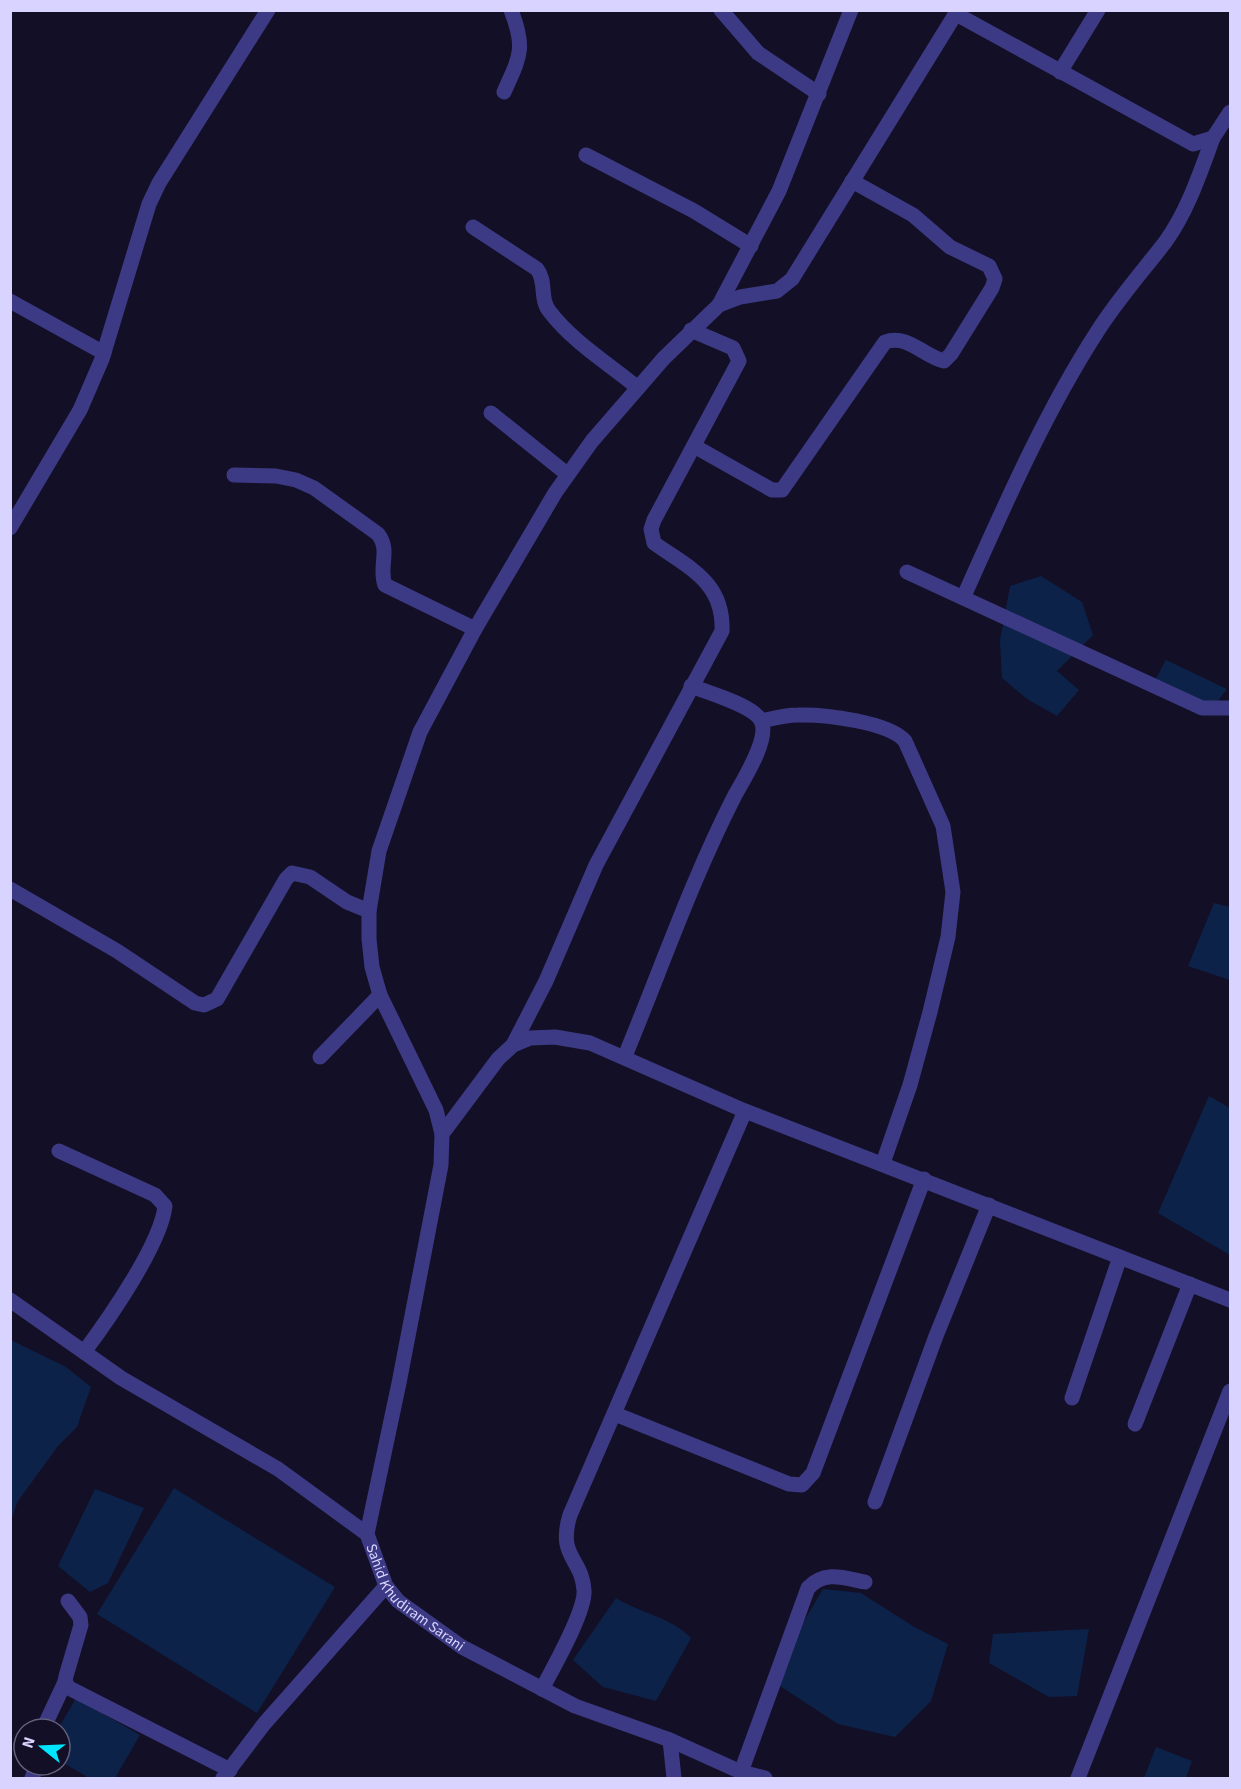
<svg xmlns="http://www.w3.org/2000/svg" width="1241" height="1789" font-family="'Source Sans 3',sans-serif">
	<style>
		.water { fill: #0c2248 }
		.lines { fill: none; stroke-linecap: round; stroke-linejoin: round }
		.minor { stroke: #3d3a85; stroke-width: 15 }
		.labels { text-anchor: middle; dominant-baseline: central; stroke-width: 5; stroke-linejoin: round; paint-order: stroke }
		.street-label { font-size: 15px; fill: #d9d4ff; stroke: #130f26 }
	</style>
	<rect width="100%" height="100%" fill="#130f26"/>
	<g class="water">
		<path d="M1041 576 1082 602 1093 635 1057 671 1079 690 1057 716 1027 699 1002 678 1000 640 1010 586Z"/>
		<path d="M1166 660 1227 689 1210 711 1155 680Z"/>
		<path d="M1214 903 1230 907V980L1188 966Z"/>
		<path d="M1209 1096 1230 1108V1255L1158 1213Z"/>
		<path d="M11 1340 66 1367 91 1387 77 1427 58 1446 18 1501 11 1520Z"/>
		<path d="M174 1488 335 1587 257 1713 97 1614Z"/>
		<path d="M95 1489 144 1508 108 1583 90 1592 58 1566Z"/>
		<path d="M823 1589 861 1593 916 1628 948 1644 931 1701 895 1737 838 1724 780 1686 794 1638Z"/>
		<path d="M616 1598C640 1613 673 1618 691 1638L656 1701 603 1687 573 1660Z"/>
		<path d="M1089 1629 1077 1696 1049 1697 989 1663 993 1634Z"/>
		<path d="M76 1698 140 1735 115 1778H89L60 1761 58 1729Z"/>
		<path d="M1156 1747 1192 1761 1186 1778H1144Z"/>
	</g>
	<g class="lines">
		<g class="minor">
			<path d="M721 10 758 53 819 94"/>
			<path d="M956 14 1193 144 1213 138 1230 112"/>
			<path d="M1060 72 1098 10"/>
			<path d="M504 92C520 56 526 49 511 10"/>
			<path d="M586 155 694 211 751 246"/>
			<path d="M473 227 537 269C547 282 539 299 550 312 573 342 609 364 638 388"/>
			<path d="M10 301 104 353"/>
			<path d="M719 305 779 191 851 10"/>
			<path d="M491 413 567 474"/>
			<path d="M694 446 772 490H782L885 342C908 334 923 356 944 361L951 354 992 288 995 279 989 266 950 247 913 215 852 181"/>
			<path d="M234 475 276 476 296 480 314 488 378 534C391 551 378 567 385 585L475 629"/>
			<path d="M10 528 80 410 102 359 149 204 159 183 268 10"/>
			<path d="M907 572 1202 708H1230"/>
			<path d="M964 596C1004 507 1044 414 1097 332 1117 300 1143 271 1166 241 1188 210 1200 173 1213 138"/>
			<path d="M761 721C774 718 785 715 798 715 823 714 889 722 905 741L943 826 953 892 948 937 930 1012 910 1085 883 1163"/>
			<path d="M10 889 117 951 195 1003 204 1005 217 999 286 879 292 873 310 877 347 902 369 911"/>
			<path d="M513 1045 546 981 596 865 722 631C724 582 689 568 654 543L651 529 654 520 739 361 733 348 691 330"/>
			<path d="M625 1056C661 969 692 879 735 795 744 779 768 741 762 723 757 706 708 693 691 686"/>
			<path d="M320 1057 380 995"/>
			<path d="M442 1134 498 1059 513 1045 530 1038 555 1037 590 1043 745 1111 1230 1300"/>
			<path d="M59 1151 155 1195 165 1206C161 1244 108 1320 84 1352"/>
			<path id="s1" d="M10 1300 121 1378 278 1469 367 1534 386 1586 398 1601 462 1647 575 1706 670 1740 741 1772 765 1778"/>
			<path d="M1072 1398 1120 1257"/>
			<path d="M615 1414 789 1484 802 1485 813 1473 924 1179"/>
			<path d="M1135 1424 1190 1284"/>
			<path d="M875 1502 936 1336 989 1205"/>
			<path d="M367 1534 399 1383 441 1165 442 1134 436 1110 380 995 372 967 369 939V911L379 851 420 732 475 629 555 493 592 441 664 358 719 305 740 297 777 291 792 279 958 10"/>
			<path d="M68 1601 80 1617 81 1625 66 1676 65 1682 69 1688 230 1770"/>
			<path d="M542 1689C553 1668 586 1611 584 1590 582 1558 557 1557 570 1515L745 1111"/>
			<path d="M43 1729 65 1682"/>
			<path d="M670 1740 674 1778"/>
			<path d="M741 1772 808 1588C825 1570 844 1578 865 1582"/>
			<path d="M32 1778 37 1765"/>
			<path d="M223 1778 264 1724 386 1586"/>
			<path d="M1078 1778 1230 1391"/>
		</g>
	</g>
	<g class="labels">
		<g class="street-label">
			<text stroke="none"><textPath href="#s1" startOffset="510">Sahid Khudiram Sarani</textPath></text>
		</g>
	</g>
	<rect width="1241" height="1789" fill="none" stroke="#d9d4ff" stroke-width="24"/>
	<g transform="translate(42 1747) rotate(288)"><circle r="28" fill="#130f26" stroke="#625e7d" stroke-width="1.5"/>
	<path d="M0-4.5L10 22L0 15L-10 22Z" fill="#00e5ff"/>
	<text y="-9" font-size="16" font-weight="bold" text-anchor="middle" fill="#d9d4ff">N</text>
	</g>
</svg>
